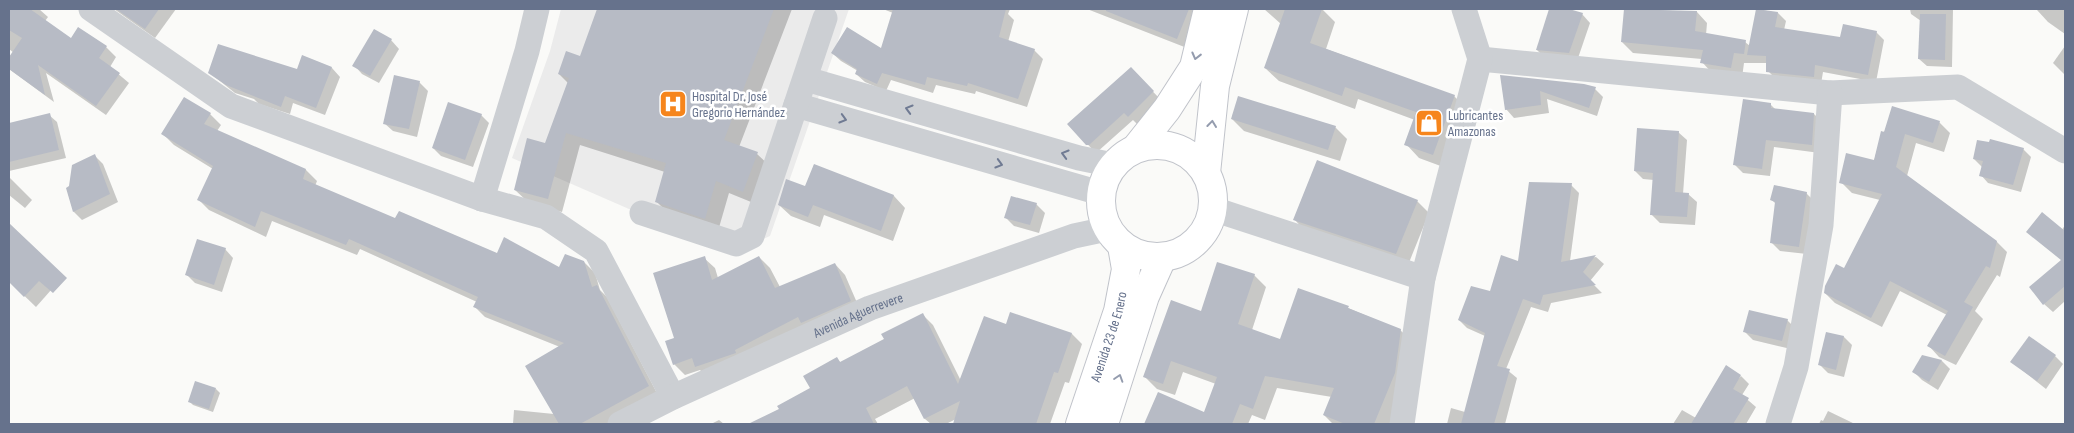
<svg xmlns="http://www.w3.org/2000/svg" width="2074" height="433" font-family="'Sofia Sans Condensed',sans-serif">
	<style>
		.built { fill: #ebebeb }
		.shadow { fill: #0003 }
		.building { fill: #b7bbc5 }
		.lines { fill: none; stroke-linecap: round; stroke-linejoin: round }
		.secondary-casing { stroke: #c0c3ca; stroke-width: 30 }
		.minor { stroke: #cccfd3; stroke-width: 25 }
		.secondary { stroke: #fff; stroke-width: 28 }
		.oneway { stroke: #949cae }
		.oneway2 { stroke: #707b93 }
		.labels { text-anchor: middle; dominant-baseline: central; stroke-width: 5; stroke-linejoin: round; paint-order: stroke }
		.poi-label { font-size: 14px; fill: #66728c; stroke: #fff; text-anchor: start }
		.street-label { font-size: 14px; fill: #66728c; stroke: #fff }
	</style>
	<rect width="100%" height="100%" fill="#fafaf8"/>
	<path class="built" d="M561 9H849L770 236 730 253 512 158 550 51Z"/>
	<g class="shadow">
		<path d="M9 9H39L48 17 45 21 71 39 78 29 106 47 116 57 110 67 129 83 106 115 46 73 54 102 9 69V60L14 53 9 49Z"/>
		<path d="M114 9H176L155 38Z"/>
		<path d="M598 9H792L739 147 757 154 771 167 756 204 729 193 718 231 670 215 657 202 665 172 580 145 562 212 529 203 515 190 546 144 568 83 559 74 581 57Z"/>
		<path d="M883 9H1010L1008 14 1014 20 1008 42 1034 50 1043 59 1027 107 976 91 975 94 936 85 933 93 891 80 886 91 865 82 856 74 858 71 841 61 832 53 882 50 893 13Z"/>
		<path d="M1087 9H1202L1187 48Z"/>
		<path d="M1264 9H1322L1335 22 1326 49 1454 96 1467 109 1446 168 1419 158 1406 144 1415 120 1358 99 1355 109 1279 81 1265 68 1281 24Z"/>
		<path d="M1551 9H1565L1582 14 1590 23 1577 61 1545 58 1537 50Z"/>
		<path d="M1625 9 1697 12 1707 23 1706 35 1745 42 1750 46 1757 9 1778 13 1786 21 1784 30 1841 38 1876 32 1884 40 1876 82 1823 72 1821 84 1776 79 1768 71 1767 63H1744L1742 78 1712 73 1702 62V59L1633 53 1622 42Z"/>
		<path d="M1910 9H1953L1952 67 1927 66 1919 59 1921 21 1911 14Z"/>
		<path d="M2038 9H2065V34L2048 22 2037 10Z"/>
		<path d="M391 40 399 49 379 83 362 74 354 65Z"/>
		<path d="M2065 46V75L2053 63Z"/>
		<path d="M302 57 332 68 340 77 325 115 293 103 290 114 259 104 254 99 235 93 210 73 297 71Z"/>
		<path d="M1131 69 1161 100 1137 124 1133 120 1096 153 1068 124Z"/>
		<path d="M1502 77 1595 89 1603 97 1597 116 1547 99 1549 113 1514 118 1506 109Z"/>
		<path d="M419 82 428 91 417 137 393 131 384 123Z"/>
		<path d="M185 99 210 114 221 125 217 131 306 170 317 181 315 186 396 220 498 255 560 269 584 262 595 273 600 290 607 297 659 397 611 424H513L514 410 554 414 560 347 485 317 475 307 477 302 360 249 357 255 272 221 266 237 209 210 199 200 213 169 174 145 163 134Z"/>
		<path d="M1771 105 1775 109 1814 114 1822 122 1820 153 1774 147 1770 176 1743 173 1735 165Z"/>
		<path d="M49 115 57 122 66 158 9 171V124Z"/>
		<path d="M481 115 489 123 473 167 441 156 433 148Z"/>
		<path d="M1232 119 1335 127 1347 139 1340 161 1244 131Z"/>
		<path d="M1939 122 1950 133 1944 152 1916 143 1907 176 1997 242 2007 252 2000 277 1997 275 1975 311 1983 319 1956 365 1939 357 1929 346 1947 315 1900 291 1882 327 1835 303 1825 293 1845 270 1880 200 1852 193 1842 183 1874 161 1882 132Z"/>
		<path d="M1678 132 1687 140 1683 194H1688L1697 202 1695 225 1660 223 1651 214 1654 180 1643 179 1635 171Z"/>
		<path d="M2023 149 2031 157 2021 192 1988 183 1981 175 1982 167 1974 159Z"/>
		<path d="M95 156 103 164 118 202 82 220 74 212 68 193Z"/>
		<path d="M814 165 894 196 905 208 893 241 824 215 820 227 791 216 779 205 806 188Z"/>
		<path d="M9 177 32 200 25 208 9 195Z"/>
		<path d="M1571 185 1579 193 1570 261 1596 257 1604 264 1590 281 1602 293 1551 303 1548 312 1531 307 1506 369 1517 378 1505 424H1447L1451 408 1465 412 1485 336 1467 328 1459 320 1490 293 1519 262Z"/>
		<path d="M1806 193 1814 201 1807 254 1780 251 1772 243 1776 204 1772 200Z"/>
		<path d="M1417 201 1429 213 1408 265 1306 232 1295 220Z"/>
		<path d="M1036 204 1045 213 1039 233 1014 226 1006 218Z"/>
		<path d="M2065 225V301L2053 312 2044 304 2062 261V230Z"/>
		<path d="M9 239 59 281 36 307 9 281Z"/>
		<path d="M225 249 233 258 222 292 195 283 187 275Z"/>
		<path d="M759 257 770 268 780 287 835 264 845 275 861 312 707 377 700 370 685 375 674 364 676 338 704 258 715 268 718 278Z"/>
		<path d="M1254 275 1266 287 1252 330 1281 340 1348 308 1400 330 1413 342 1391 424H1333L1324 415 1332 397 1277 388 1265 420 1252 415 1248 424H1145L1158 393 1205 414 1216 384 1183 372 1175 395 1157 389 1145 377 1201 312Z"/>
		<path d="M922 314 933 325 961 381 1007 325 1072 334 1082 344 1069 383 1065 382 1050 424H955L956 419 946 424H931L925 419 915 398 875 419 878 424H751L780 409 812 388 837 359 841 363 885 339Z"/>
		<path d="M1787 320 1795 328 1791 349 1753 340 1745 332Z"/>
		<path d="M1827 333 1844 337 1852 345 1844 377 1828 373 1820 365Z"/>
		<path d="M2055 356 2063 364 2046 389 2012 362Z"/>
		<path d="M1923 357 1942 361 1950 369 1938 390 1922 380 1914 372Z"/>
		<path d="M1741 376 1749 384 1742 395 1756 407 1746 424H1673L1682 410 1696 418Z"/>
		<path d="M216 389 220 393 213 412 193 405 189 401Z"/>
		<path d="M1828 411 1855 424H1819L1821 420 1823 421Z"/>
		<path d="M719 420 724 424H711Z"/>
	</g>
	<g class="building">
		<path d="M9 9H30L71 38 78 27 107 46 99 58 120 73 96 106 38 65 45 95 9 69V57L22 38 9 30Z"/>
		<path d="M116 9H159L145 29Z"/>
		<path d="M597 9H774L724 140 758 152 743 192 716 181 705 219 655 202 666 163 566 133 548 199 514 190 527 138 545 143 569 78 558 74 566 51 580 56Z"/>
		<path d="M893 9H1006L999 37 1035 49 1018 99 968 83 967 86 927 77 925 85 882 73 877 84 855 74 857 69 831 53 847 27 881 48Z"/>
		<path d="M1106 9H1189L1177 39 1106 11Z"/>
		<path d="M1285 9H1322L1310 43 1455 95 1433 155 1404 145 1416 112 1345 87 1342 96 1264 68Z"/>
		<path d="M1549 9H1569L1583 13 1569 53 1536 50Z"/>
		<path d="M1624 9 1697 11 1695 31 1746 40 1744 54 1734 53 1731 68 1700 63 1703 50 1621 42Z"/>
		<path d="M1756 9 1778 12 1775 27 1840 37 1843 24 1877 31 1868 75 1815 65 1814 77 1766 72V56L1747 55Z"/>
		<path d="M1920 14H1946L1945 60 1918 59Z"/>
		<path d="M374 29 392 39 370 76 352 66Z"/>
		<path d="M218 44 297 69 302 55 332 67 316 108 285 96 281 107 226 85 208 73Z"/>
		<path d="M1131 67 1154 91 1128 117 1124 113 1089 145H1086L1067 124Z"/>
		<path d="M394 75 420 81 409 129 383 124Z"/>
		<path d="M1500 75 1584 84 1596 87 1589 108 1540 91 1541 105 1505 110Z"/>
		<path d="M1238 96 1336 126 1328 150 1231 119Z"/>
		<path d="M184 97 211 113 204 124 306 169 303 179 395 218 399 211 497 253 504 237 559 267 565 254 584 261 592 287 597 285 649 386 580 424H559L525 366 564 343 473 307 478 297 349 239 346 245 261 211 255 227 197 200 213 166 161 134Z"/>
		<path d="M1743 99 1771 103V108L1814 113 1812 145 1766 140 1762 169 1733 165Z"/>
		<path d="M448 102 482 114 465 160 432 148Z"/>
		<path d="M1892 106 1940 121 1933 143 1905 134 1896 167 1997 241 1990 268 1986 266 1964 302 1973 307 1945 356 1927 346 1948 311 1890 281 1871 318 1824 293 1825 286 1836 264 1844 268 1882 194 1839 183 1846 153 1874 160 1881 131 1884 132Z"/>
		<path d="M50 113 59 150 9 162V123Z"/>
		<path d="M1637 128 1679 131 1675 192 1689 193 1687 217 1650 215 1653 173 1634 171Z"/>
		<path d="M1990 139 2024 148 2013 185 1979 176 1983 161 1973 159 1977 140 1989 142Z"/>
		<path d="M95 154 110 194 73 212 66 188 69 186 72 165Z"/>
		<path d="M1317 160 1418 200 1396 254 1293 220Z"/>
		<path d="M814 164 894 195 881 231 813 205 808 217 778 205 786 179 805 186Z"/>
		<path d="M1529 182 1572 183 1561 262 1596 255 1583 272 1596 285 1543 295 1540 305 1523 299 1497 366 1510 369 1494 424H1461L1485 333 1458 320 1471 286 1490 291 1501 255 1518 261Z"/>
		<path d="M1774 185 1807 192 1799 247 1770 243 1775 202 1770 200Z"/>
		<path d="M1011 196 1037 203 1030 225 1004 218Z"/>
		<path d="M2042 212 2065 231V286L2043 305 2029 287 2061 260 2026 232Z"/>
		<path d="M9 223 67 278 53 293 39 281 24 297 9 282Z"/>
		<path d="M197 239 226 248 214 285 185 275Z"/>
		<path d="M705 256 712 280 759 256 775 288 835 263 851 301 801 323 798 317 735 350 736 353 730 355 695 367 692 358 673 365 665 341 674 338 653 273Z"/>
		<path d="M1217 262 1255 274 1238 324 1280 339 1298 288 1349 306 1348 308 1401 329 1395 373 1374 424H1345L1323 415 1334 388 1265 376 1253 409 1240 404 1232 424H1144L1158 392 1204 412 1217 377 1171 361 1163 384 1143 377 1171 300 1201 311Z"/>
		<path d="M1749 310 1788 319 1782 341 1743 332Z"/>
		<path d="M1010 312 1072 333 1058 373 1054 372 1036 424H953L960 401 924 419 907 386 866 408 874 424H748L779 409 777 406 810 388 803 376 837 357 840 362 884 339 881 334 923 313 958 384 984 316 1006 324Z"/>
		<path d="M1826 332 1844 336 1836 370 1818 365Z"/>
		<path d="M2029 336 2056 355 2037 381 2010 362Z"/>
		<path d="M1922 355 1942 360 1929 382 1912 372Z"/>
		<path d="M1726 365 1741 375 1733 389 1749 398 1733 424H1691Z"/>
		<path d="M195 381 216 388 209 409 188 402Z"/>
	</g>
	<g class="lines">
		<g class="secondary-casing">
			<g id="secondary">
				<circle cx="1157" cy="201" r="56"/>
				<path d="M1136 148 1167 109 1194 67 1208 9"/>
				<path d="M1206 173 1215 86 1234 9"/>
				<path id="s2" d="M1080 424 1118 311 1126 269 1122 246"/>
				<path d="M1104 424 1145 296 1162 258"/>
			</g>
		</g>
		<g class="minor">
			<path d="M91 9 231 106 482 199 546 217 596 251 673 397"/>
			<path d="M1480 59 1830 93 1958 87 2065 151"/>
			<path d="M806 79 1079 158 1113 165"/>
			<path d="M796 105 1100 193"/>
			<path d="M482 199 527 51 537 9"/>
			<path d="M1213 209 1423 278"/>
			<path d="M642 213 736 244 752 236 825 18"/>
			<path id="s1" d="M620 424 673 397 870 308 1074 236 1107 229"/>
			<path d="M1402 424 1423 278 1480 59 1464 9"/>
			<path d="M1778 424 1796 367 1821 225 1830 93"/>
		</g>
		<use href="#secondary" class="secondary"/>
	</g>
	<defs><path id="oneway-chevron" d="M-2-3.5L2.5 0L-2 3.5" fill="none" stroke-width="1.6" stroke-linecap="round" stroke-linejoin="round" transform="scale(1.25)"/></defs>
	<g class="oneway">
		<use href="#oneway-chevron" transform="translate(1196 56) rotate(104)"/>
		<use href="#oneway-chevron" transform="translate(1212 124) rotate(-83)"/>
		<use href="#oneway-chevron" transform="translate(1119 378) rotate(-72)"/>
	</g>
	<g class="oneway2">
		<use href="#oneway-chevron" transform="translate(909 109) rotate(-164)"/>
		<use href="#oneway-chevron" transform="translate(843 119) rotate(16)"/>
		<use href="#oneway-chevron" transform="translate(1065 154) rotate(-164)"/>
		<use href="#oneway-chevron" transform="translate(999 164) rotate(16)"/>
	</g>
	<defs>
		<g id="hospital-square" transform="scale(1.4375)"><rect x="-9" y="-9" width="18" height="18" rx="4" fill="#f6851c" stroke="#fff"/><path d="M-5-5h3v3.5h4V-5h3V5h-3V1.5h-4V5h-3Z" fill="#fff"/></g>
		<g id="shop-square" transform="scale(1.4375)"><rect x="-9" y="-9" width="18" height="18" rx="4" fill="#f6851c" stroke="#fff"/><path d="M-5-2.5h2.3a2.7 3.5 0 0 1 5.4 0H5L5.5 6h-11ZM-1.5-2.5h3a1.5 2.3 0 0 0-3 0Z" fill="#fff"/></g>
	</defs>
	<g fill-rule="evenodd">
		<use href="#hospital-square" x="673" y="104"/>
		<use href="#shop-square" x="1429" y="123"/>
	</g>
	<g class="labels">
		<g class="poi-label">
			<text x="692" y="96">Hospital Dr. José<tspan x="692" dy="16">Gregorio Hernández</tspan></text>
			<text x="1448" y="115">Lubricantes<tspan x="1448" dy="16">Amazonas</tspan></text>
		</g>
		<g class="street-label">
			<text stroke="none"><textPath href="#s1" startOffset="262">Avenida Aguerrevere</textPath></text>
			<text stroke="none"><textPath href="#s2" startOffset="92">Avenida 23 de Enero</textPath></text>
		</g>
	</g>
	<rect width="2074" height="433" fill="none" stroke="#66728c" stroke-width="20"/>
</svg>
